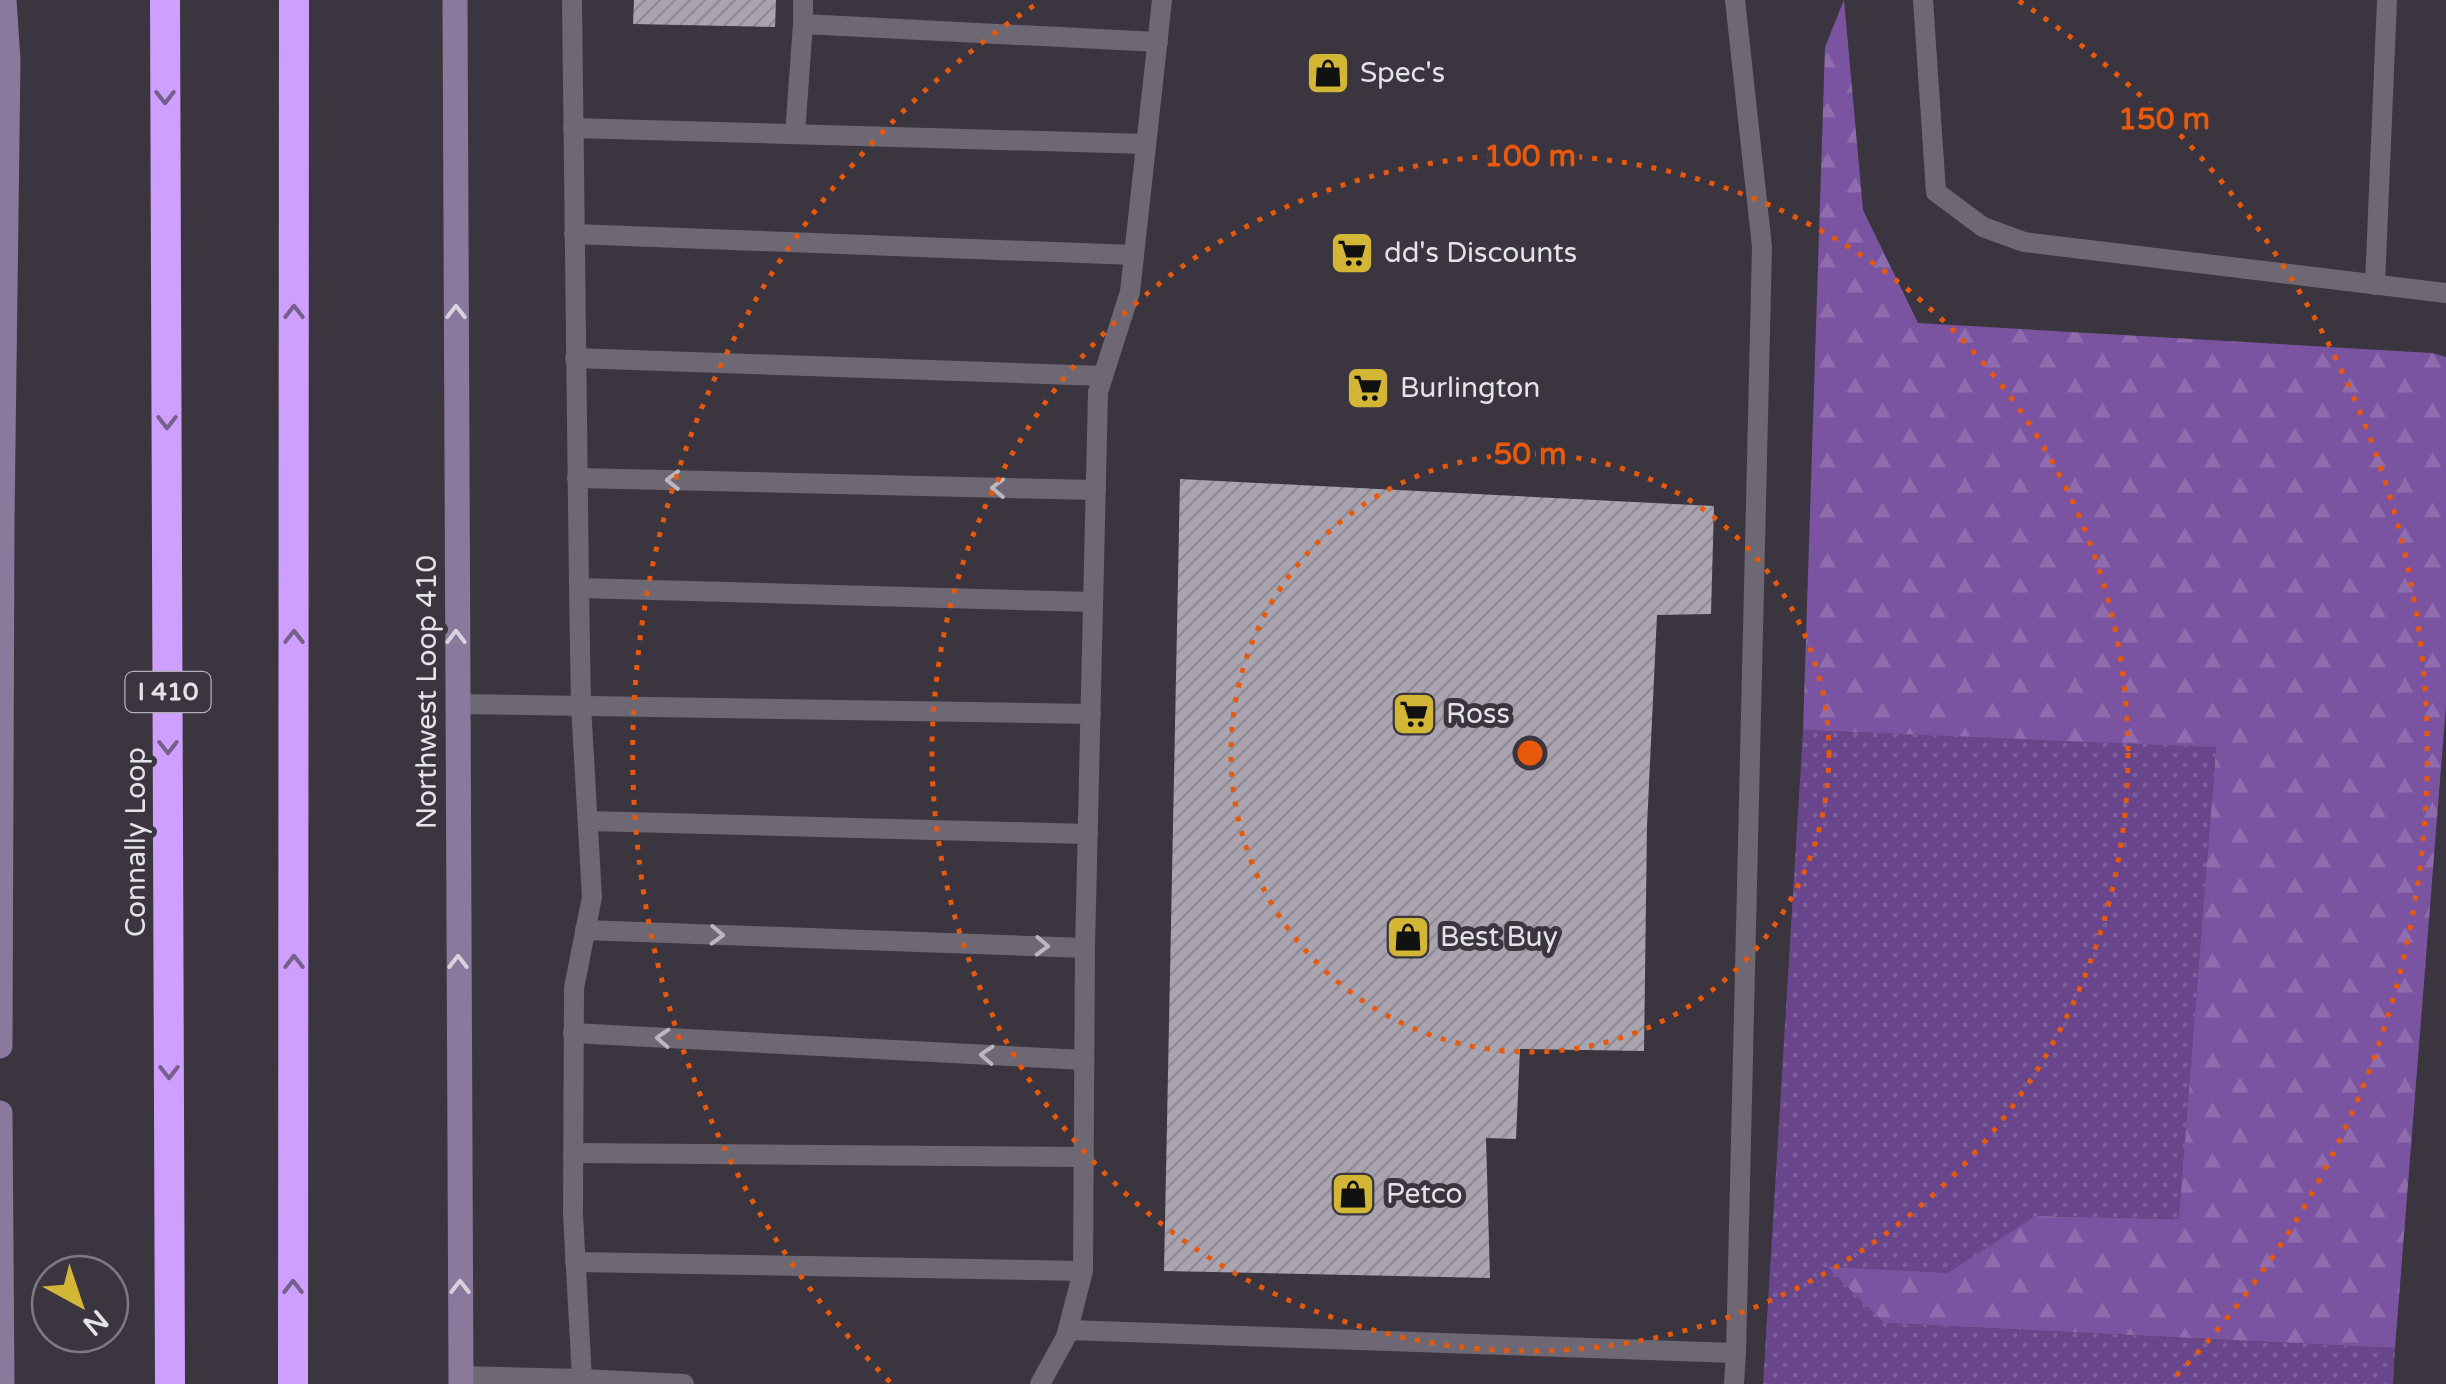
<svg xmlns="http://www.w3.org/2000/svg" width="2446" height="1384" font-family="'Varela Round',sans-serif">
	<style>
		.grass { fill: url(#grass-dots) }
		.forest { fill: url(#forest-firs) }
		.building { fill: url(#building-hatch) }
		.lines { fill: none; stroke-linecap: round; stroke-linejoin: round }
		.lane { stroke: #6d6873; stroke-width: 20 }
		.secondary { stroke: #8a789d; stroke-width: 25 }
		.highway { stroke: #ce9ffe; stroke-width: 30 }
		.oneway { stroke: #755f8b }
		.oneway2 { stroke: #d7d2dd }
		.oneway3 { stroke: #bbb7bf }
		.ring { fill: none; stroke: #e8590c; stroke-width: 5; stroke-dasharray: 5 10 }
		.labels { text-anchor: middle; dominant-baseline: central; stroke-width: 10; stroke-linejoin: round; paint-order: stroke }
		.shield { fill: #3a353f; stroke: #b2aeb5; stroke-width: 2.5 }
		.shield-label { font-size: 25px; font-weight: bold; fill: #e5e2e8 }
		.poi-label { font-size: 28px; fill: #e5e2e8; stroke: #3a353f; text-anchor: start }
		.street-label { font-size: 28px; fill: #e5e2e8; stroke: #3a353f }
		.centre { fill: #e8590c; stroke: #3a353f; stroke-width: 5 }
		.ring-label { font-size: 30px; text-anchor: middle; font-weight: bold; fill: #e8590c; stroke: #3a353f; stroke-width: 10; stroke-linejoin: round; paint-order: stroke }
	</style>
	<defs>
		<pattern id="grass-dots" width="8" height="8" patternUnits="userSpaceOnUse" patternTransform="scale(2.5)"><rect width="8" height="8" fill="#69468c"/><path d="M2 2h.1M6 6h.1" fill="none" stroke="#7e609c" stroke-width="1.8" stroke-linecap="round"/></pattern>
		<pattern id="forest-firs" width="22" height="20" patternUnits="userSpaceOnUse" patternTransform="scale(2.5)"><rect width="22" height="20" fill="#7b54a1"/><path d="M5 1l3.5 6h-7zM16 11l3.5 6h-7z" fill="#8e6cae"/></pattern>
		<pattern id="building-hatch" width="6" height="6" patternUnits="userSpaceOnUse" patternTransform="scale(2.5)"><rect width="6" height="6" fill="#a9a4b0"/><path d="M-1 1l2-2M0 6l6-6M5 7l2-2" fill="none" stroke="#908c96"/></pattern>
	</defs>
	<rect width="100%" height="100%" fill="#3a353f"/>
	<path class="grass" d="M1803 730 2216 746 2180 1219 2035 1216 1948 1274 1828 1268 1884 1323 2395 1348 2393 1384H1763Z"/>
	<path class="forest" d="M1844 0 1863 210 1918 323 2432 353 2446 357V705L2395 1348 1884 1323 1827 1267 1948 1273 2035 1216 2179 1219 2216 747 1803 730 1825 47Z"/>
	<g class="building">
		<path d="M634 0H776L775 27 633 24Z"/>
		<path d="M1180 479 1714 506 1711 614 1657 615 1647 826 1644 1051 1520 1049 1516 1139 1486 1138 1490 1278 1164 1271Z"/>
	</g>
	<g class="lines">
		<g class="lane">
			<path d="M803 0V24L1158 42"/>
			<path d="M1735 0 1762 247 1736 1353"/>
			<path d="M1923 0 1936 192 1983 227 2024 242 2446 293"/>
			<path d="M573 128 1146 144"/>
			<path d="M795 134 803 24"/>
			<path d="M574 234 1134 255"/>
			<path d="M2375 285 2387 0"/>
			<path d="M575 358 1103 376"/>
			<path d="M577 478 1096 490"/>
			<path d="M579 588 1093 602"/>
			<path d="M457 704 1091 714"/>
			<path d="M588 821 1088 834"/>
			<path d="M585 930 1085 948"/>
			<path d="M573 1033 1084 1060"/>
			<path d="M573 1153 1084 1157"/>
			<path d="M575 1262 1083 1271"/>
			<path d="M1068 1330 1736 1353 1734 1384"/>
			<path d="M461 1376 582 1379 573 1214 574 988 592 897 581 706 579 588 572 0"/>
			<path d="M582 1384V1379L684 1384"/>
			<path d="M1040 1384 1066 1337 1083 1271 1085 948 1098 392 1130 292 1162 0"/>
		</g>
		<g class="secondary">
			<path d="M455 0 461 1384"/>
			<path d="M0 1046 2 521 8 60 4 0"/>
			<path d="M0 1113 2 1384"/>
		</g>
		<g class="highway">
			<path d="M165 0 170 1384"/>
			<path d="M293 1384 294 0"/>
		</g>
	</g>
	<defs><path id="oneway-chevron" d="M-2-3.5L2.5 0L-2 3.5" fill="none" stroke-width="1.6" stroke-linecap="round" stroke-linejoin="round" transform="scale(2.5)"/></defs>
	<g class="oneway">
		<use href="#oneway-chevron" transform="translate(165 97) rotate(90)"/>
		<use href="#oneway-chevron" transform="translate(294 312) rotate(-90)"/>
		<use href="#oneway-chevron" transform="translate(167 422) rotate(90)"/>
		<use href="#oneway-chevron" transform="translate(294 637) rotate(-90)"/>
		<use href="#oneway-chevron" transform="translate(168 747) rotate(90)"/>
		<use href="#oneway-chevron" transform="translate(294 962) rotate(-90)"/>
		<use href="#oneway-chevron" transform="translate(169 1072) rotate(90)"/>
		<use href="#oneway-chevron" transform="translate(293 1287) rotate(-90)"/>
	</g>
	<g class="oneway2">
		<use href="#oneway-chevron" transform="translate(456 312) rotate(-90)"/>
		<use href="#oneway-chevron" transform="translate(456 637) rotate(-90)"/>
		<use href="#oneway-chevron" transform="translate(458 962) rotate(-90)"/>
		<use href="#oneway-chevron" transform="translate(460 1287) rotate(-90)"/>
	</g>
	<g class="oneway3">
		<use href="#oneway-chevron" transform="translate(673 480) rotate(-179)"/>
		<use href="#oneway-chevron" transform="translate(998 488) rotate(-179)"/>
		<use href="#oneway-chevron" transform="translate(717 935) rotate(2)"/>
		<use href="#oneway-chevron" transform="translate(1042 946) rotate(2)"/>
		<use href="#oneway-chevron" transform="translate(663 1038) rotate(-177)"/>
		<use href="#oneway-chevron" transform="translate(987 1055) rotate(-177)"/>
	</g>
	<g class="ring">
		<circle cx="1530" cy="753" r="299"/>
		<circle cx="1530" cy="753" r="598"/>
		<path d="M890 1382A897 897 0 0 1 1041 1M2019 1A897 897 0 0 1 2170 1382"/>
	</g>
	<defs>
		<g id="shop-square" transform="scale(2.25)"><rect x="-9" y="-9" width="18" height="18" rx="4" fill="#d3b635" stroke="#3a353f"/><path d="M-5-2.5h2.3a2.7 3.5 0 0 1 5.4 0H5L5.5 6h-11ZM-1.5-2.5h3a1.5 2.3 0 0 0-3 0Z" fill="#111"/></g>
		<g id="supermarket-square" transform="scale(2.25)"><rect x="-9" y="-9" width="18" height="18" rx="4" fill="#d3b635" stroke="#3a353f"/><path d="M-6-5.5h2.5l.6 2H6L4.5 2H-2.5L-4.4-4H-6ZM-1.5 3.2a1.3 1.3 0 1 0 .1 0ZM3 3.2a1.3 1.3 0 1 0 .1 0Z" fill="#111"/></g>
	</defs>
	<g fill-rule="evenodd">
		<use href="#shop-square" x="1328" y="73"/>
		<use href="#supermarket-square" x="1352" y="253"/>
		<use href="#supermarket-square" x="1368" y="388"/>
		<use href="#supermarket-square" x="1414" y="714"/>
		<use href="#shop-square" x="1408" y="937"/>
		<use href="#shop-square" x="1353" y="1194"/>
	</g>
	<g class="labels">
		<rect class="shield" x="125.5" y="672" width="85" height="40" rx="8"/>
		<g class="shield-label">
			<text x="168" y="692">I 410</text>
		</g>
		<g class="poi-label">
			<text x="1360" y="73">Spec's</text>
			<text x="1384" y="253">dd's Discounts</text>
			<text x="1400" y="388">Burlington</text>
			<text x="1446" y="714">Ross</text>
			<text x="1440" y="937">Best Buy</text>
			<text x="1386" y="1194">Petco</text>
		</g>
		<g class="street-label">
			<text transform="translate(427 692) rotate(-90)">Northwest Loop 410</text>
			<text transform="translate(136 842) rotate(-90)">Connally Loop</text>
		</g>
	</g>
	<circle cx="1530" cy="753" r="15" class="centre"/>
	<g class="ring-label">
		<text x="2164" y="129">150 m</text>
		<text x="1530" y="166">100 m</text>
		<text x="1530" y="464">50 m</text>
	</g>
	<g transform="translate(80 1304) rotate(140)"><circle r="48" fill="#3a353f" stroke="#7e7a83" stroke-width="2.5"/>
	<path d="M0-8L18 38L0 25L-18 38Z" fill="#d3b635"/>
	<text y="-15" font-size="28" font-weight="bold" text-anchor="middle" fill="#e5e2e8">N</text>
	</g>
</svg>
